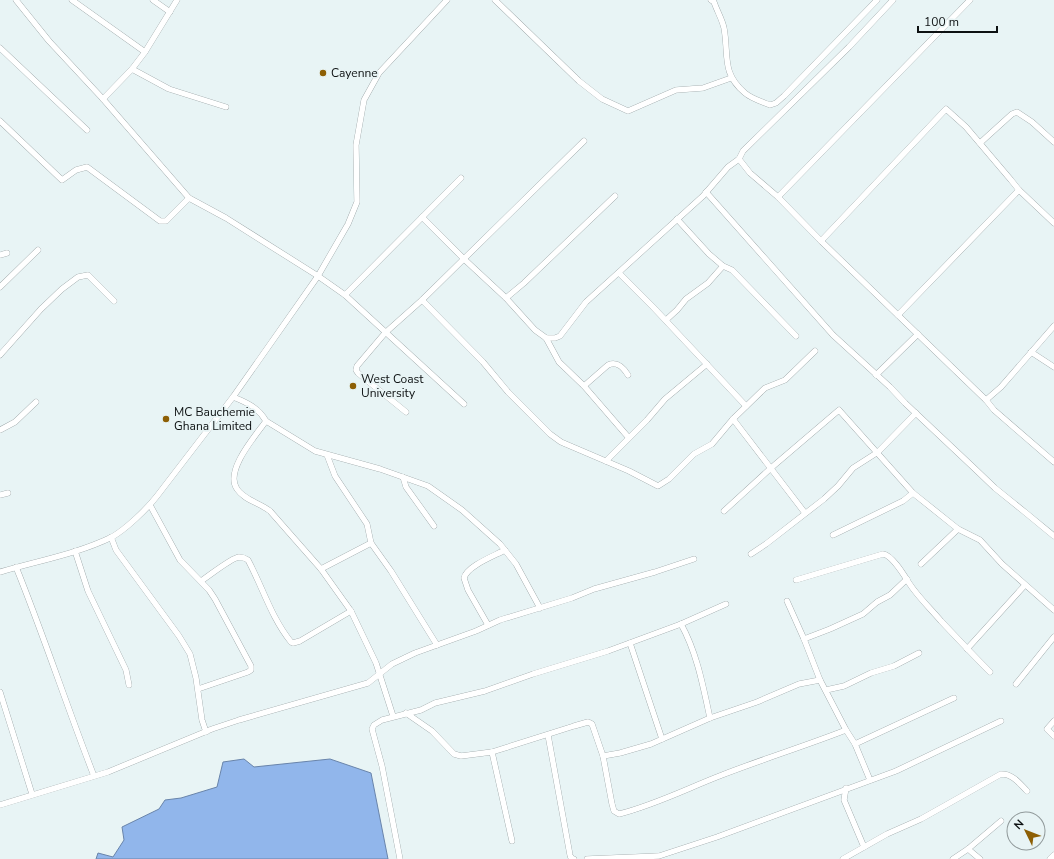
<svg xmlns="http://www.w3.org/2000/svg" width="1054" height="859" font-family="'Nunito Sans',sans-serif">
	<style>
		.water { fill: #91b6eb; stroke: #6984aa }
		.lines { fill: none; stroke-linecap: round; stroke-linejoin: round }
		.street-casing { stroke: #8a9597; stroke-width: 6 }
		.street { stroke: #fff; stroke-width: 5.5 }
		.poi-dot { fill: #8d5f05; stroke: #e8f4f5; stroke-width: 1.5 }
		.labels { text-anchor: middle; dominant-baseline: central; stroke-width: 3.5; stroke-linejoin: round; paint-order: stroke }
		.poi-label { font-size: 12px; fill: #0d1112; stroke: #e8f4f5; text-anchor: start }
	</style>
	<rect width="100%" height="100%" fill="#e8f4f5"/>
	<path class="water" d="M244 759 254 767 330 759 371 773 388 859H96L98 853 113 857 124 840 122 827 159 809 165 800 181 798 217 787 223 762Z"/>
	<g class="lines">
		<g class="street-casing">
			<g id="street">
				<path d="M16 0 49 41 103 99 189 198 226 218 318 276 345 295 461 178"/>
				<path d="M72 0 145 52"/>
				<path d="M153 0 170 12"/>
				<path d="M495 0 579 81 602 99 628 111 676 90 703 88 731 78"/>
				<path d="M711 0 714 2C717 11 722 19 724 28 729 55 721 73 745 93 752 99 763 102 770 105L776 103 784 96 877 0"/>
				<path d="M0 48 87 130"/>
				<path d="M132 69 169 89 226 107"/>
				<path d="M103 99 132 69 145 52 177 0"/>
				<path d="M0 121 62 180 76 170 87 167 160 221H166L189 198"/>
				<path d="M980 143 1012 114 1017 112 1032 122 1054 142"/>
				<path d="M739 159 750 173 778 197 821 241 986 400 994 410 1054 462"/>
				<path d="M706 192 833 335 890 387 905 403 973 467 995 488 1026 513 1054 536"/>
				<path d="M778 197 970 0"/>
				<path d="M422 217 464 259 506 298 535 330 546 338 559 362 584 386 629 438"/>
				<path d="M677 219 709 254 723 266 732 270 796 336"/>
				<path d="M821 241 946 109 966 127 1011 180 1019 190 1054 223"/>
				<path d="M0 255 7 253"/>
				<path d="M619 273 653 307 746 406"/>
				<path d="M0 287 38 250"/>
				<path d="M345 295 464 404"/>
				<path d="M506 298 524 283 615 196"/>
				<path d="M422 300 483 362 508 392 550 434 561 442 629 471 658 486 669 479 694 454 712 444 733 419 765 388 785 380 815 351"/>
				<path d="M898 315 1019 190"/>
				<path d="M666 320 677 310 686 299 708 283 723 266"/>
				<path d="M546 338H555L560 336 586 302 703 196 728 167 739 159 743 151 849 47 893 0"/>
				<path d="M1031 352 1054 367"/>
				<path d="M0 355 41 309 62 289 78 277 88 275 114 301"/>
				<path d="M876 375 918 334"/>
				<path d="M584 386 608 365C617 361 623 367 628 375"/>
				<path d="M233 397C246 402 259 408 266 421"/>
				<path d="M986 400 1001 387 1054 326"/>
				<path d="M406 412 358 373 356 370 357 366 385 333 422 300 584 141"/>
				<path d="M733 419 805 513"/>
				<path d="M0 430 15 422 36 402"/>
				<path d="M327 455 335 476 367 524 371 543 391 571 437 645"/>
				<path d="M606 461 647 420 665 399 707 364"/>
				<path d="M403 477 406 487 434 526"/>
				<path d="M0 495 8 493"/>
				<path d="M150 505 180 560 209 590 215 599 251 666V670L248 672 198 689"/>
				<path d="M724 511 771 468 839 410 913 493 958 529 980 540 1002 564 1054 610"/>
				<path d="M833 535 903 501 913 493"/>
				<path d="M111 537 116 550 179 636 190 654 196 678 202 720 206 732"/>
				<path d="M75 551 88 591 126 670 129 685"/>
				<path d="M751 554 766 544 824 499 838 486 853 468 878 452 916 413"/>
				<path d="M921 564 958 529"/>
				<path d="M16 567C44 636 67 707 94 776"/>
				<path d="M321 569 371 543"/>
				<path d="M0 572C37 561 77 554 112 537 126 529 147 509 157 496L233 397 318 276 348 224 357 202 356 145 364 100 379 73 447 0"/>
				<path d="M796 580 883 554C892 555 904 575 909 583 918 597 930 608 941 621 957 638 973 655 990 672"/>
				<path d="M201 581C209 576 231 558 239 557 243 557 245 558 248 560 263 588 271 617 291 642L293 643 300 641 351 611"/>
				<path d="M787 601 804 639 820 680 846 730 855 744 870 780"/>
				<path d="M681 624C697 653 703 686 710 718"/>
				<path d="M488 625 468 590 464 578C467 566 494 556 505 550"/>
				<path d="M804 639 830 629 863 614 877 602 890 595 907 579"/>
				<path d="M630 643 662 739"/>
				<path d="M967 649 1025 585"/>
				<path d="M1016 684 1054 637"/>
				<path d="M826 690 844 686 871 673 894 666 919 653"/>
				<path d="M0 692 32 794"/>
				<path d="M406 713 432 731 454 754 461 756 492 752 574 726 588 722 592 724 603 756 612 804 614 811 619 814C655 805 688 788 722 775 763 759 805 746 846 730"/>
				<path d="M393 716 376 663 351 611 321 569 270 511C260 503 244 500 237 489 224 471 256 435 266 421L315 451 380 469 428 486 462 510 500 544 516 564 540 608"/>
				<path d="M1054 721 1047 729 1054 736"/>
				<path d="M548 735 570 855 571 858 574 859"/>
				<path d="M855 744 954 698"/>
				<path d="M492 752 512 841"/>
				<path d="M603 756 620 753 651 744 710 718 757 702 799 684 820 680"/>
				<path d="M846 788 844 800 864 847"/>
				<path d="M0 805 108 772 212 729 239 720 368 683 392 664 415 653 476 631 500 620 572 598 594 589 655 572 694 559"/>
				<path d="M968 849 980 859"/>
				<path d="M400 859 382 766 372 729 374 725 382 720 421 710 435 703 485 691 533 674 608 651 681 624 726 604"/>
				<path d="M587 859 659 856 717 837 896 771 1001 721"/>
				<path d="M843 859 887 834 921 819 946 805 1001 774C1013 774 1019 783 1027 791"/>
				<path d="M953 859 968 849 1001 821"/>
				<path d="M1050 859 1054 855"/>
			</g>
		</g>
		<use href="#street" class="street"/>
	</g>
	<g class="poi-dot">
		<circle cx="323" cy="73" r="4"/>
		<circle cx="353" cy="386" r="4"/>
		<circle cx="166" cy="419" r="4"/>
	</g>
	<g class="labels">
		<g class="poi-label">
			<text x="331" y="73">Cayenne</text>
			<text x="361" y="379">West Coast<tspan x="361" dy="14">University</tspan></text>
			<text x="174" y="412">MC Bauchemie<tspan x="174" dy="14">Ghana Limited</tspan></text>
		</g>
	</g>
	<g transform="translate(1026 831) rotate(313)"><circle r="19" fill="#e8f4f5" stroke="#90999a"/>
	<path d="M0-3L7 15L0 10L-7 15Z" fill="#8d5f05"/>
	<text y="-6" font-size="11" font-weight="bold" text-anchor="middle" fill="#0d1112">N</text>
	</g>
	<path d="M918 26v6h79v-6" fill="none" stroke="#0d1112" stroke-width="2"/>
	<text x="924" y="26" font-size="12" fill="#0d1112" stroke="#e8f4f5" stroke-width="3" paint-order="stroke">100 m</text>
</svg>
